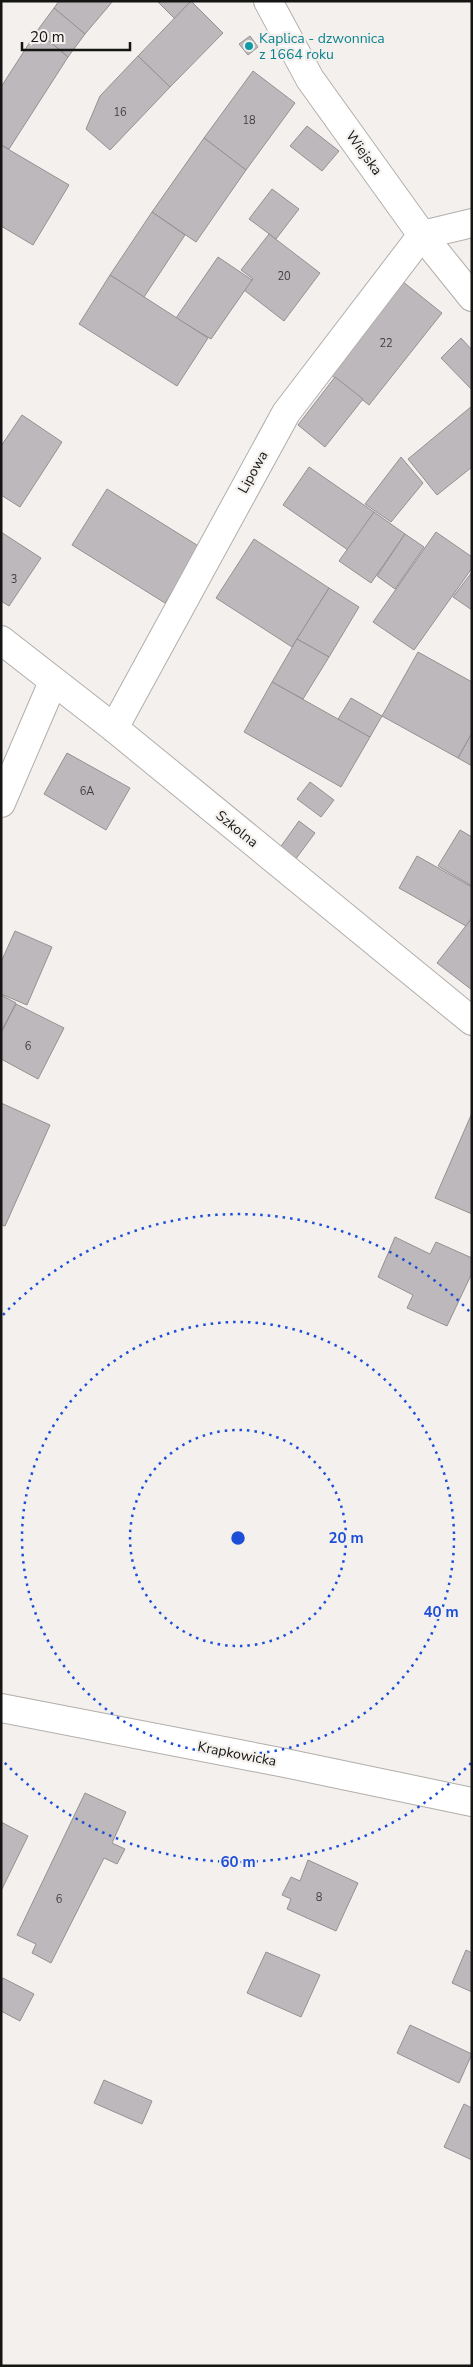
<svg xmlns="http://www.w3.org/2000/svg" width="473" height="2367" font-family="'Nunito Sans',sans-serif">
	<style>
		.building { fill: #bcb8bb; stroke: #949193 }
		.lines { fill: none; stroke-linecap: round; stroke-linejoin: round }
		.street-casing { stroke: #b1aeab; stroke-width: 30 }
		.primary-casing { stroke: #b1aeab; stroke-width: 30 }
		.street { stroke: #fff; stroke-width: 28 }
		.primary { stroke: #fff; stroke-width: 28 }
		.ring { fill: none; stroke: #1d4ed8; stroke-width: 2.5; stroke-dasharray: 2.5 5 }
		.culture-dot { fill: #0f9aa8; stroke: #f3f0ed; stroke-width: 2 }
		.labels { text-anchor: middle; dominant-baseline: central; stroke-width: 4.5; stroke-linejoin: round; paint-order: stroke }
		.number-label { font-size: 11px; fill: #3f3e3e }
		.culture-label { font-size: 14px; fill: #0d838f; stroke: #f3f0ed; text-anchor: start }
		.street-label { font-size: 14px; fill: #151514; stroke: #f3f0ed }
		.centre { fill: #1d4ed8; stroke: #f3f0ed; stroke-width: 2.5 }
		.ring-label { font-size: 15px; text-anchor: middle; font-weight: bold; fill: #1d4ed8; stroke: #f3f0ed; stroke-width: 4.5; stroke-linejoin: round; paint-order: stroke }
	</style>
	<rect width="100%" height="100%" fill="#f3f0ed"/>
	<g class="building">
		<path d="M59 1H113L85 34 54 8Z"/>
		<path d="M157 1H191L175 19Z"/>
		<path d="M191 1 223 33 170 87 138 56Z"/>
		<path d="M54 8 85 34 68 57 37 31Z"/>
		<path d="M37 31 68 57 9 149 1 145V87Z"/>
		<path d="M250 36 258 47 248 55 239 44Z"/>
		<path d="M138 56 170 87 110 150 86 129 100 96Z"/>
		<path d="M253 71 295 103 246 170 204 138Z"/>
		<path d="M307 126 339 151 322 171 290 146Z"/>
		<path d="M204 138 246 170 196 242 152 212Z"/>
		<path d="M1 145 69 185 33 245 1 226Z"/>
		<path d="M272 189 299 209 276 239 249 219Z"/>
		<path d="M152 212 185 235 144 297 110 275Z"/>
		<path d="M269 234 320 273 284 321 244 290 253 279 241 270Z"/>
		<path d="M218 257 252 280 211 339 176 318Z"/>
		<path d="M110 275 208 338 177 386 79 324Z"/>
		<path d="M402 281 442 313 369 405 330 374Z"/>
		<path d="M461 338 472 350V390L441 358Z"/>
		<path d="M335 377 363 399 325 447 298 425Z"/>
		<path d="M472 406V467L437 495 408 459Z"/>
		<path d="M22 415 62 442 20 507 1 495V446Z"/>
		<path d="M401 457 423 483 391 522 365 504Z"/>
		<path d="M309 467 374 512 348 550 283 505Z"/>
		<path d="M107 489 200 547 165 603 72 545Z"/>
		<path d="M374 512 405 534 371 583 339 561Z"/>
		<path d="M1 532 41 558 9 606 1 601Z"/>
		<path d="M436 532 472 557V568L414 650 373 622Z"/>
		<path d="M405 534 424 547 395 589 377 576Z"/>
		<path d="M254 539 329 588 292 647 216 598Z"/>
		<path d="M472 572V610L453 597Z"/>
		<path d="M329 588 359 607 329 657 297 639Z"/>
		<path d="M297 639 329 657 303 699 272 682Z"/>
		<path d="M418 652 472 682V733L458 758 382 716Z"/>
		<path d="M272 682 370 737 341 787 244 732Z"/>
		<path d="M351 698 382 716 370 737 338 719Z"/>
		<path d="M472 733V766L458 758Z"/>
		<path d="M67 753 130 788 106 830 44 794Z"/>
		<path d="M310 782 334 800 321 817 297 799Z"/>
		<path d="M299 821 315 833 295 860 279 849Z"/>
		<path d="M460 830 472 837V886L438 866Z"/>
		<path d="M417 856 472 887V918L466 926 399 888Z"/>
		<path d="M472 918V990L437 963Z"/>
		<path d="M15 931 52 947 27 1005 1 994V962Z"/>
		<path d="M1 995 16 1003 1 1032Z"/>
		<path d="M16 1004 64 1028 38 1079 1 1059V1033Z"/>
		<path d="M1 1103 50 1125 5 1226 1 1225Z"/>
		<path d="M472 1113V1214L435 1198Z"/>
		<path d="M395 1237 430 1254 436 1242 472 1258V1273L447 1326 407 1308 413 1295 378 1277Z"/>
		<path d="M85 1793 126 1812 112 1843 125 1849 117 1864 104 1858 51 1963 32 1953 36 1944 17 1935Z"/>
		<path d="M1 1822 28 1836 1 1891Z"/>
		<path d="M308 1860 358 1883 336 1931 287 1909 291 1899 282 1895 291 1877 300 1881Z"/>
		<path d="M466 1950 472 1953V1992L452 1983Z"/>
		<path d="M266 1952 320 1975 301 2017 247 1993Z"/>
		<path d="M3 1978 34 1994 20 2021 1 2011V1981Z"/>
		<path d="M410 2025 472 2054 459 2083 397 2053Z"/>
		<path d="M104 2080 152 2101 142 2124 94 2103Z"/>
		<path d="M464 2104 472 2108V2160L444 2147Z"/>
	</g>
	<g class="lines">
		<g class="street-casing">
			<g id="street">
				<path d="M268 1 310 79 422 235 472 297"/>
				<path d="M422 235 472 223"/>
				<path d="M1 640 114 728 472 1021"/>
				<path d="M114 728 286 413 422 235"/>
				<path d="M1 803 53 682"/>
			</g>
		</g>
		<g class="primary-casing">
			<path id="primary" d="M1 1708 285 1763 472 1802"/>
		</g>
		<use href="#street" class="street"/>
		<use href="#primary" class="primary"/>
	</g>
	<g class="ring">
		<circle cx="238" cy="1538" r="108"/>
		<circle cx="238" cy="1538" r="216"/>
		<path d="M471 1763A324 324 0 0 1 3 1761M3 1315A324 324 0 0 1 471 1313"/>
	</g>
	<circle class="culture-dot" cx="249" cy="46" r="5"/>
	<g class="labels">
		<g class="number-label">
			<text x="120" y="112">16</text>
			<text x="249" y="120">18</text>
			<text x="284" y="276">20</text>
			<text x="386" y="343">22</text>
			<text x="14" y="579">3</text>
			<text x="87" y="791">6A</text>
			<text x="28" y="1046">6</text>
			<text x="319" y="1897">8</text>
			<text x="59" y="1899">6</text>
		</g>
		<g class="culture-label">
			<text x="259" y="38">Kaplica - dzwonnica<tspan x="259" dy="16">z 1664 roku</tspan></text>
		</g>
		<g class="street-label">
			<text transform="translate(364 153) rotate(54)">Wiejska</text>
			<text transform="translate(253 472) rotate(-61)">Lipowa</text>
			<text transform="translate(237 829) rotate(39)">Szkolna</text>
			<text transform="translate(237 1754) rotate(11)">Krapkowicka</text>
		</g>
	</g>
	<circle cx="238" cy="1538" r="8" class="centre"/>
	<g class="ring-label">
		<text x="346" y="1543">20 m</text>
		<text x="441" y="1617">40 m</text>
		<text x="238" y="1867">60 m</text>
	</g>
	<rect width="473" height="2367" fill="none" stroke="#151514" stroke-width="5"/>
	<path d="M22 42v8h108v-8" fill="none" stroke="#151514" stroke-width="2.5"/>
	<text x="30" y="42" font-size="15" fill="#151514" stroke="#f3f0ed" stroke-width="4" paint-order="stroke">20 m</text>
</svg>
